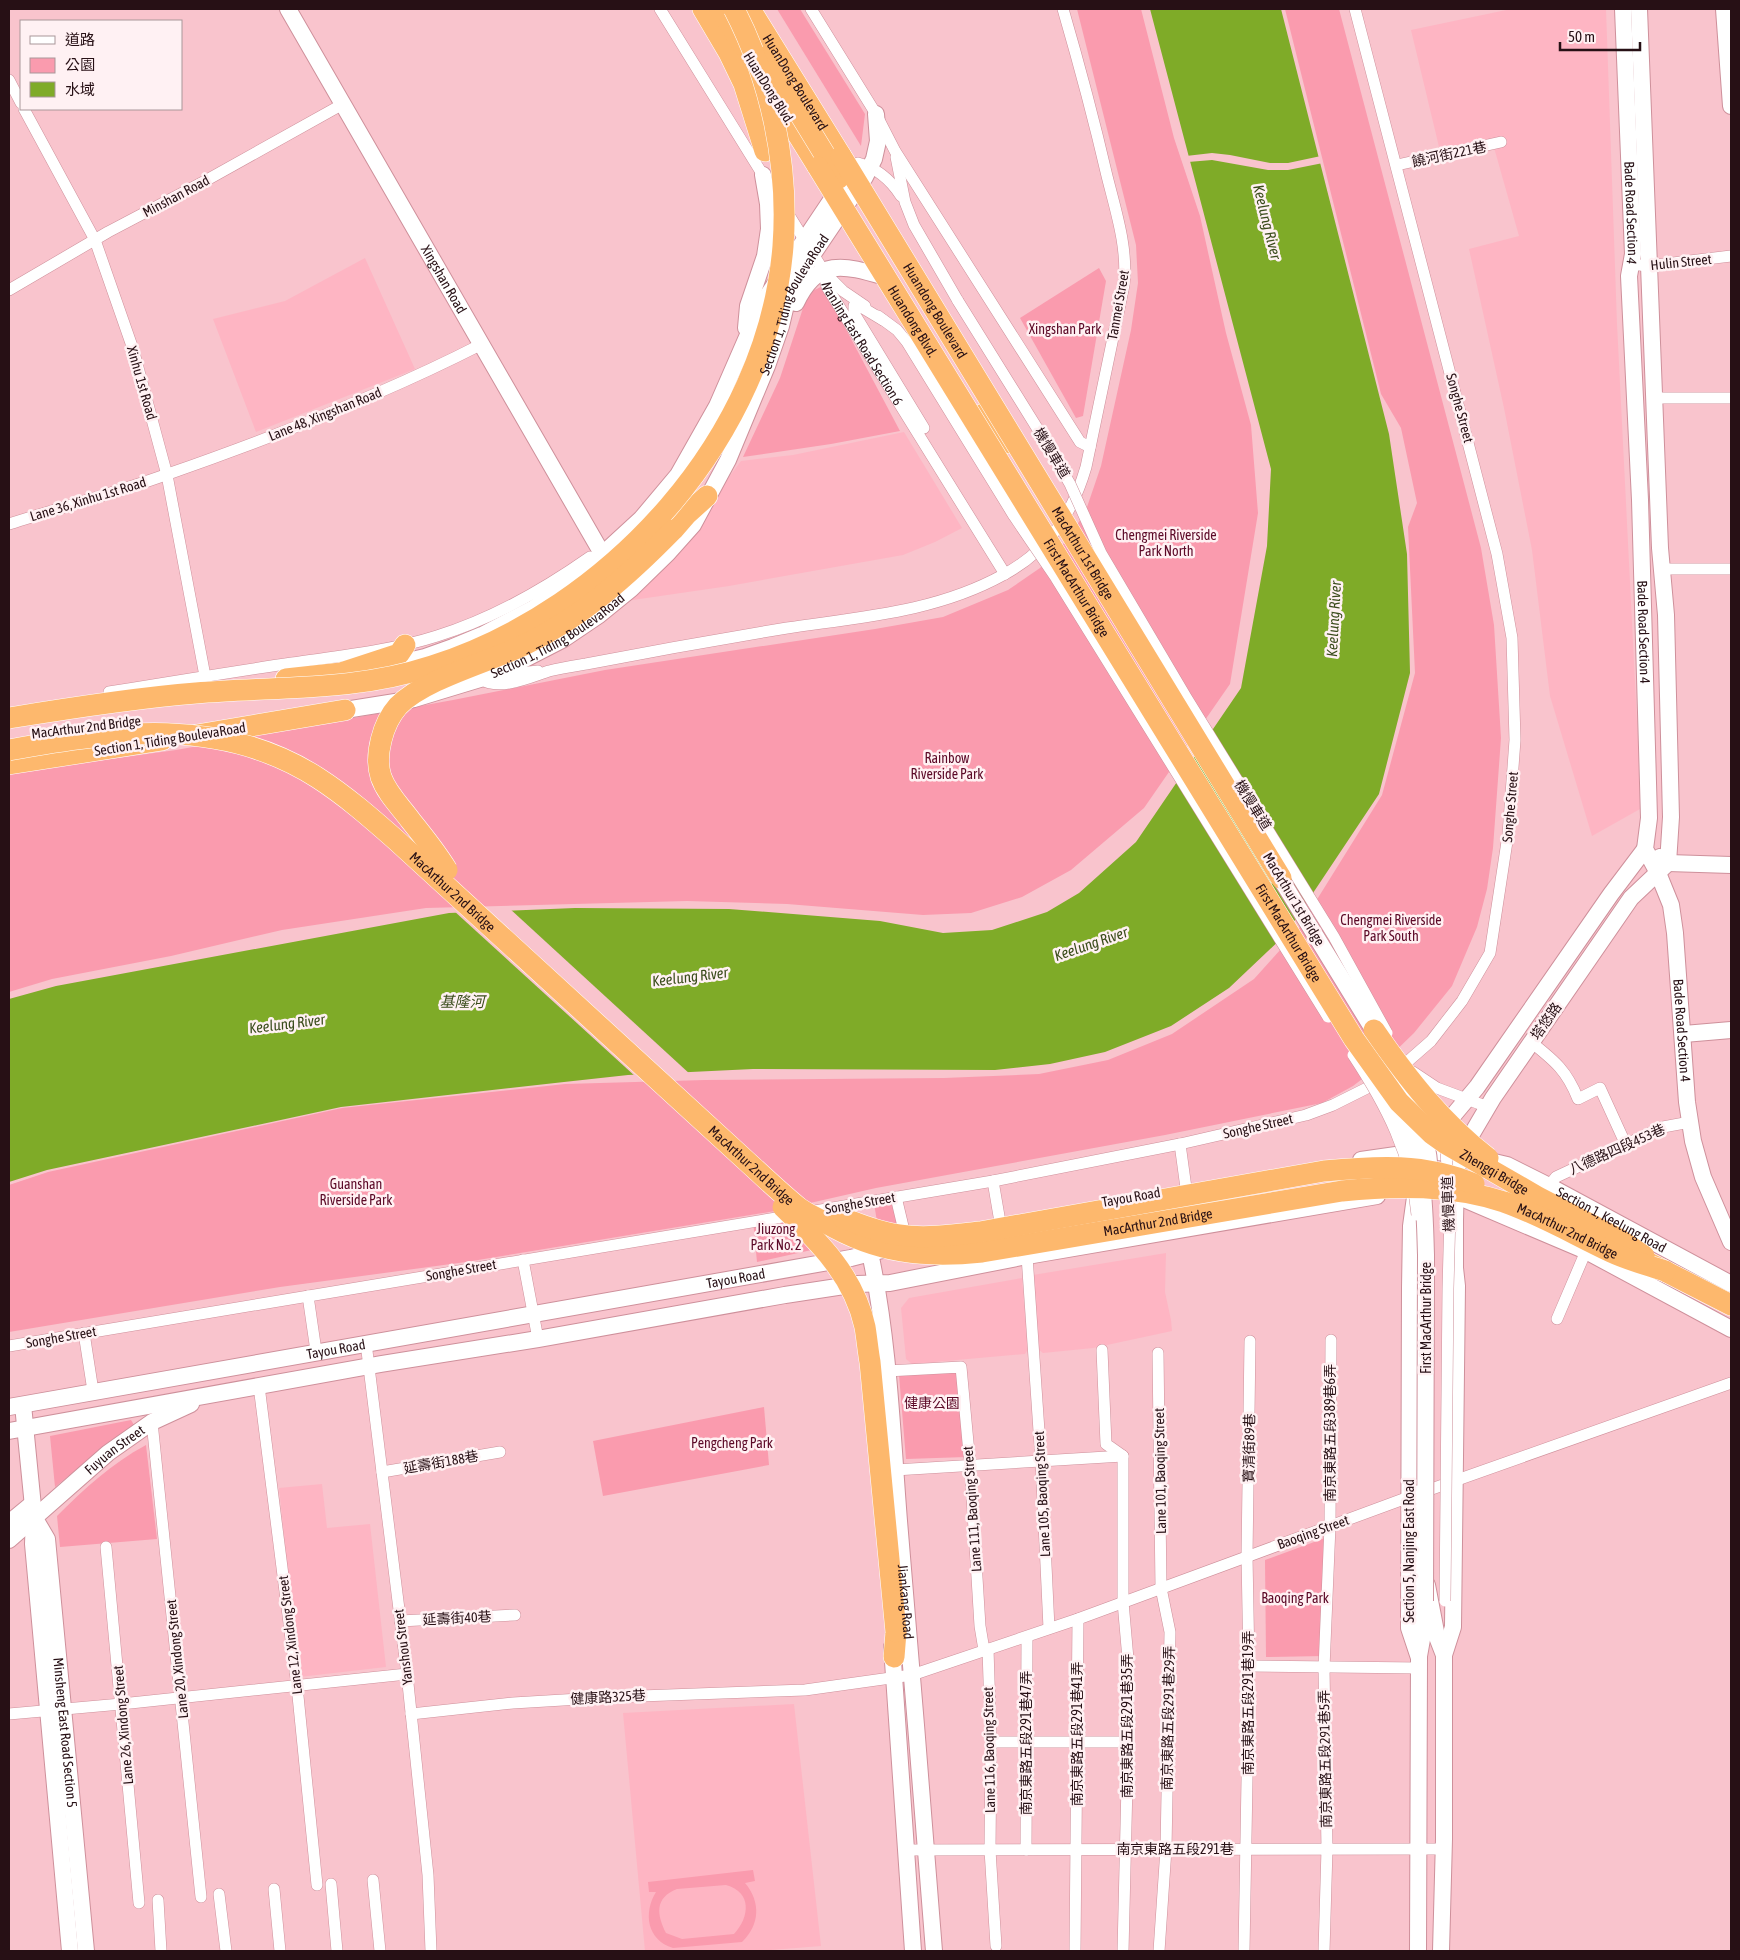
<svg xmlns="http://www.w3.org/2000/svg" width="1740" height="1960" font-family="'Asap Condensed','Noto Sans TC',sans-serif">
<style>
.built{fill:#feb5c3}
.green{fill:#fa9bae;fill-rule:evenodd}
.water{fill:#7fab28}
.pier{fill:#f9c4cd}
.lines{fill:none;stroke-linecap:round;stroke-linejoin:round}
.street-casing{stroke:#ce909b;stroke-width:12}
.secondary-casing{stroke:#ce909b;stroke-width:18}
.highway-casing{stroke:#fff;stroke-width:22}
.street{stroke:#fff;stroke-width:11}
.secondary{stroke:#fff;stroke-width:16}
.highway{stroke:#fdb86d;stroke-width:21}
.street-bridge-casing{stroke:#ce909b;stroke-width:12;stroke-linecap:butt}
.secondary-bridge-casing{stroke:#ce909b;stroke-width:18;stroke-linecap:butt}
.highway-bridge-casing{stroke:#fff;stroke-width:22;stroke-linecap:butt}
.street-bridge{stroke:#fff;stroke-width:11}
.secondary-bridge{stroke:#fff;stroke-width:16}
.highway-bridge{stroke:#fdb86d;stroke-width:21}
.labels{text-anchor:middle;stroke-width:5;stroke-linejoin:round;paint-order:stroke}
.street-label{font-size:14px;fill:#271015;stroke:#fff1f3}
.park-label{font-size:14px;fill:#5c0927;stroke:#fff1f3}
.water-label{font-size:15px;font-style:italic;fill:#3a4c1b;stroke:#fff1f3}
</style>
<rect width="100%" height="100%" fill="#f9c4cd"/>
<g class="built">
<path d="M1511 9H1606L1617 324 1638 742 1640 809 1592 836 1550 696 1532 550 1504 408 1469 249 1519 236 1493 144 1440 151 1411 30Z"/>
<path d="M365 258 415 369 256 432 213 319 285 301Z"/>
<path d="M904 432 962 528 935 542 903 555 729 586 626 601 677 547 741 461 793 455Z"/>
<path d="M1166 1253 1165 1292 1171 1320 1172 1331 1093 1348 1043 1353 1038 1349 1033 1275Z"/>
<path d="M1022 1278 1028 1349 1025 1354 912 1364 906 1359 901 1308 909 1298Z"/>
<path d="M322 1484 327 1528 370 1524 386 1667 299 1677 279 1488Z"/>
<path d="M794 1704 821 1946 758 1951H645L623 1713Z"/>
</g>
<g class="green">
<path d="M777 9H800L865 114 861 146Z"/>
<path d="M1077 9H1141L1174 138 1200 216 1226 333 1251 425 1258 513 1230 684 1144 808 1071 870 1022 897 971 913 923 915 787 904 687 901 426 908 282 930 171 956 52 979 9 992V773L176 750 453 700 605 670 875 629 943 617 1008 590 1040 568 1065 542 1085 513 1101 466 1131 330 1138 283 1136 245Z"/>
<path d="M1285 9H1339L1481 548 1494 625 1501 738 1493 848 1487 889 1477 927 1452 986 1414 1033 1383 1063 1353 1086 1322 1103 1165 1135 876 1188 775 1211 466 1262 280 1287 9 1332V1185L48 1172 342 1108 565 1084 705 1080 944 1078 1039 1074 1108 1060 1172 1034 1254 979 1298 930 1382 795 1415 673 1408 527 1417 503 1401 428 1381 394Z"/>
<path d="M1099 268 1106 281 1083 416 1076 418 1020 318Z"/>
<path d="M823 286 900 431 831 444 743 457 780 378 808 293Z"/>
<path d="M893 1199 898 1225 878 1228 874 1203Z"/>
<path d="M785 1214 816 1249 757 1262 753 1220Z"/>
<path d="M960 1369 966 1457 906 1459 899 1375Z"/>
<path d="M764 1407 769 1465 603 1496 593 1441Z"/>
<path d="M131 1420 134 1425 109 1443 55 1487 50 1436Z"/>
<path d="M146 1445 157 1539 60 1547 57 1516C85 1488 111 1464 146 1445Z"/>
<path d="M1325 1538 1324 1656 1266 1657 1265 1560Z"/>
<path d="M753 1870 755 1881 745 1883C761 1902 760 1925 742 1942L673 1948C647 1940 643 1913 656 1892H649L648 1882ZM726 1885C752 1892 750 1917 734 1934L682 1939 666 1933C657 1915 654 1898 677 1889Z"/>
</g>
<path class="water" d="M1150 9H1281L1389 434 1407 554 1410 673 1379 794 1285 935 1229 988 1171 1026 1105 1052 1050 1064 995 1070 753 1069 628 1075 564 1082 341 1107 47 1170 9 1182V999L56 986 449 913 575 908 729 909 880 921 943 933 992 930 1047 912 1079 893 1136 842 1241 688 1267 546 1271 469Z"/>
<g class="pier">
<path d="M1212 153 1230 155 1270 163H1288L1321 156 1323 163 1288 170H1268L1212 160 1188 162 1186 156Z"/>
<path d="M509 908 691 1075 636 1077 453 910Z"/>
</g>
<g class="lines">
<g class="street-casing">
<g id="street">
<path d="M660 9 766 180"/>
<path d="M811 9 876 114 895 151 1080 442 1090 447"/>
<path d="M1355 9 1497 554 1512 638 1515 740 1508 835 1490 953 1462 1001 1431 1041 1399 1069"/>
<path d="M9 80 21 103"/>
<path d="M24 109 95 240 133 349 167 475 205 676"/>
<path d="M896 157 905 202 914 225 958 301"/>
<path d="M858 163C877 168 890 179 901 196"/>
<path d="M1397 165 1501 142"/>
<path id="s1" d="M787 212 823 270 827 287 1005 574"/>
<path d="M1631 264 1648 266 1731 256"/>
<path d="M824 272 843 291 865 306"/>
<path d="M9 290 108 232 205 181 343 104"/>
<path d="M878 316 897 330 907 342"/>
<path d="M883 320 858 305 854 306V313L924 428"/>
<path d="M1654 398H1731"/>
<path d="M9 524C62 507 116 493 168 474 274 437 380 396 480 345"/>
<path d="M1662 569H1731"/>
<path d="M500 675 538 671"/>
<path d="M480 679C500 691 528 678 549 671 561 668 574 666 586 664 653 651 720 639 787 628 861 617 936 612 1003 575 1048 551 1072 515 1086 467L1124 285C1128 248 1116 212 1107 176 1094 120 1079 64 1063 9"/>
<path d="M109 692C170 682 231 672 292 663 340 656 390 651 437 636 492 619 543 590 590 557"/>
<path d="M1531 1042C1555 1061 1567 1071 1578 1099L1600 1088 1626 1145"/>
<path d="M1413 1072 1437 1088 1488 1107"/>
<path d="M1180 1144 1186 1188"/>
<path d="M993 1181 1000 1222"/>
<path d="M1549 1186 1556 1177 1663 1127 1690 1122"/>
<path d="M896 1197 906 1239"/>
<path d="M809 1212 993 1181 1180 1144 1306 1115 1333 1105 1379 1082"/>
<path d="M1027 1256 1041 1460 1049 1628"/>
<path d="M523 1260 538 1339"/>
<path d="M308 1296 316 1351"/>
<path d="M1557 1319 1586 1251"/>
<path d="M84 1333 93 1391"/>
<path d="M366 1343 407 1674 428 1875 431 1951"/>
<path d="M9 1346 794 1215"/>
<path d="M1102 1350 1106 1444 1123 1456V1602L1128 1659V1742L1123 1951"/>
<path d="M1158 1353 1161 1588 1170 1632 1166 1849 1159 1951"/>
<path d="M887 1371 961 1367 970 1464 980 1626 984 1650"/>
<path d="M259 1386 297 1686 317 1885"/>
<path d="M152 1422 201 1897"/>
<path d="M895 1470 1123 1456"/>
<path d="M382 1472 500 1452"/>
<path d="M106 1547 139 1903"/>
<path d="M400 1621 515 1615"/>
<path d="M988 1649 991 1742 990 1850 996 1946"/>
<path d="M1249 1666 1418 1668"/>
<path d="M9 1714 121 1704 407 1674"/>
<path d="M411 1714 513 1703 613 1697 805 1690 912 1675 1078 1619 1409 1497 1731 1383"/>
<path d="M991 1742H1128"/>
<path d="M906 1850 1444 1849"/>
<path d="M1026 1850 1027 1637"/>
<path d="M373 1880 380 1951"/>
<path d="M331 1884 337 1951"/>
<path d="M274 1889 280 1951"/>
<path d="M219 1894 226 1951"/>
<path d="M158 1900 161 1951"/>
<path d="M1075 1951 1078 1619"/>
<path d="M1244 1951 1249 1666 1247 1556 1250 1341"/>
<path d="M1324 1951 1327 1849 1324 1668 1330 1526 1331 1340"/>
</g>
</g>
<g class="secondary-casing">
<g id="secondary">
<path id="s2" d="M288 9 600 550"/>
<path id="s3" d="M1623 9 1633 254 1629 276 1640 500 1649 818 1645 849 1658 873 1671 905 1675 933 1687 1102 1693 1141 1703 1177 1731 1242"/>
<path d="M1724 9 1731 106"/>
<path d="M796 303C817 257 844 265 885 277"/>
<path d="M746 328 748 306 765 256 769 229 768 204 763 175"/>
<path d="M386 666 425 657 453 647 482 635 534 608 580 575 641 519 678 475 717 406 761 305 840 187"/>
<path id="s4" d="M345 710 414 699 480 679 525 659 562 640 599 615 631 589 668 553 693 525 728 460 767 366 781 326 789 292 813 254 865 177 874 159 878 141 876 114"/>
<path d="M1660 857 1668 863 1731 865"/>
<path d="M1684 1034 1731 1030"/>
<path d="M1441 1130 1477 1087 1611 894 1645 849"/>
<path id="s5" d="M1361 1160 1424 1151 1460 1154 1507 1165 1549 1186 1731 1284"/>
<path d="M1415 1197 1411 1226 1410 1288 1409 1628 1419 1658 1418 1951"/>
<path d="M1466 1200 1586 1251 1731 1329"/>
<path id="s6" d="M870 1253C889 1341 892 1432 899 1521 911 1664 923 1808 934 1951"/>
<path d="M23 1405 34 1517 33 1544 70 1951"/>
<path id="s7" d="M9 1407 851 1258 890 1248"/>
<path d="M9 1431 381 1364 538 1339 785 1295 857 1284 890 1283 1027 1256 1377 1196"/>
<path id="s8" d="M34 1517 47 1539 86 1951"/>
<path d="M9 1523 32 1504"/>
<path id="s9" d="M9 1540 108 1453 152 1422 191 1404"/>
<path d="M1427 1585 1437 1637 1444 1655"/>
<path d="M892 1647 913 1951"/>
<path d="M1419 1656 1424 1628V1606"/>
<path d="M1441 1951 1444 1839V1655L1453 1627 1457 1286 1455 1268V1220L1456 1176 1460 1154 1493 1098 1631 898 1668 863 1671 817 1666 615 1660 548 1639 9"/>
</g>
</g>
<g class="highway-casing">
<g id="highway">
<path d="M703 9 729 53 744 84 765 151"/>
<path d="M720 9 743 45"/>
<path id="s10" d="M750 9 841 156"/>
<path d="M766 83 818 167"/>
<path d="M983 414 1009 443"/>
<path d="M673 530 686 515 707 496"/>
<path d="M286 679 341 673 399 654 405 645"/>
<path d="M197 735 345 710"/>
<path d="M9 764 162 740"/>
<path d="M1649 1263 1731 1305"/>
<path d="M894 1657 896 1632"/>
</g>
</g>
<use href="#street" class="street"/>
<use href="#secondary" class="secondary"/>
<use href="#highway" class="highway"/>
<g class="street-bridge-casing">
<g id="street-bridge">
<path d="M958 301 1042 436 1070 484 1101 553 1186 697 1334 937 1387 1033"/>
<path d="M907 342 1014 516 1056 578 1328 1017"/>
<path d="M1353 1055C1386 1105 1412 1155 1417 1215"/>
<path d="M1443 1143 1446 1152 1450 1213 1448 1289 1445 1601"/>
<path d="M1416 1601 1417 1491"/>
</g>
</g>
<g class="secondary-bridge-casing">
<g id="secondary-bridge">
<path d="M1274 868 1379 1039"/>
<path d="M1404 1082C1420 1113 1430 1146 1430 1180"/>
<path d="M1390 1098C1402 1119 1415 1146 1420 1170 1425 1198 1425 1226 1426 1255L1425 1601"/>
</g>
</g>
<g class="highway-bridge-casing">
<g id="highway-bridge">
<path d="M765 57 839 178"/>
<path id="s11" d="M841 156 1281 878"/>
<path id="s12" d="M818 167 1354 1039 1399 1102 1432 1134 1446 1144 1538 1197 1619 1239 1644 1256"/>
<path d="M9 718C70 708 133 698 196 693 277 686 352 692 432 666 611 609 768 437 783 246 789 164 771 81 734 9"/>
<path id="s13" d="M9 750C115 731 222 716 318 778 346 796 371 818 396 840L753 1167C768 1181 783 1195 799 1208 807 1214 817 1218 826 1223 877 1253 924 1258 982 1252L1342 1191C1397 1185 1451 1185 1504 1202 1541 1215 1575 1235 1611 1252 1628 1260 1647 1265 1665 1271"/>
<path d="M447 870C436 852 424 837 411 821 401 807 387 794 381 777 374 755 383 723 398 706 424 679 489 662 524 645 581 618 629 575 673 530"/>
<path d="M1374 1030C1407 1078 1442 1123 1488 1158"/>
<path d="M783 1207C819 1242 854 1276 865 1327 867 1339 868 1351 870 1362L896 1632"/>
<path d="M843 1218C861 1225 879 1232 899 1235 925 1239 954 1235 980 1232L1324 1171C1377 1166 1424 1163 1474 1184"/>
</g>
</g>
<use href="#street-bridge" class="street-bridge"/>
<use href="#secondary-bridge" class="secondary-bridge"/>
<use href="#highway-bridge" class="highway-bridge"/>
</g>
<g class="labels">
<g class="street-label">
<text dy="5" stroke="none"><textPath href="#s10" startOffset="86">HuanDong Boulevard</textPath></text>
<text transform="translate(769 88) rotate(58)" y="5">HuanDong Blvd.</text>
<text transform="translate(1449 154) rotate(-12)" y="5">饒河街221巷</text>
<text transform="translate(176 196) rotate(-28)" y="5">Minshan Road</text>
<text dy="5" stroke="none"><textPath href="#s3" startOffset="204">Bade Road Section 4</textPath></text>
<text transform="translate(1681 262) rotate(-6)" y="5">Hulin Street</text>
<text dy="5" stroke="none"><textPath href="#s2" startOffset="312">Xingshan Road</textPath></text>
<text dy="5" stroke="none"><textPath href="#s4" startOffset="648">Section 1, Tiding BoulevaRoad</textPath></text>
<text transform="translate(1118 305) rotate(-80)" y="5">Tanmei Street</text>
<text dy="5" stroke="none"><textPath href="#s11" startOffset="181">Huandong Boulevard</textPath></text>
<text dy="5" stroke="none"><textPath href="#s12" startOffset="181">Huandong Blvd.</textPath></text>
<text dy="5" stroke="none"><textPath href="#s1" startOffset="152">NanJing East Road Section 6</textPath></text>
<text transform="translate(142 383) rotate(74)" y="5">Xinhu 1st Road</text>
<text transform="translate(1460 408) rotate(75)" y="5">Songhe Street</text>
<text transform="translate(325 414) rotate(-22)" y="5">Lane 48, Xingshan Road</text>
<text transform="translate(1052 453) rotate(59)" y="5">機慢車道</text>
<text transform="translate(88 499) rotate(-17)" y="5">Lane 36, Xinhu 1st Road</text>
<text dy="5" stroke="none"><textPath href="#s11" startOffset="465">MacArthur 1st Bridge</textPath></text>
<text dy="5" stroke="none"><textPath href="#s12" startOffset="494">First MacArthur Bridge</textPath></text>
<text dy="5" stroke="none"><textPath href="#s3" startOffset="624">Bade Road Section 4</textPath></text>
<text dy="5" stroke="none"><textPath href="#s4" startOffset="228">Section 1, Tiding BoulevaRoad</textPath></text>
<text transform="translate(86 727) rotate(-7)" y="5">MacArthur 2nd Bridge</text>
<text transform="translate(170 739) rotate(-9)" y="5">Section 1, Tiding BoulevaRoad</text>
<text transform="translate(1253 805) rotate(58)" y="5">機慢車道</text>
<text transform="translate(1510 807) rotate(-85)" y="5">Songhe Street</text>
<text dy="5" stroke="none"><textPath href="#s13" startOffset="495">MacArthur 2nd Bridge</textPath></text>
<text transform="translate(1294 899) rotate(59)" y="5">MacArthur 1st Bridge</text>
<text dy="5" stroke="none"><textPath href="#s12" startOffset="899">First MacArthur Bridge</textPath></text>
<text transform="translate(1546 1021) rotate(-55)" y="5">塔悠路</text>
<text dy="5" stroke="none"><textPath href="#s3" startOffset="1029">Bade Road Section 4</textPath></text>
<text transform="translate(1258 1126) rotate(-13)" y="5">Songhe Street</text>
<text transform="translate(1617 1149) rotate(-24)" y="5">八德路四段453巷</text>
<text dy="5" stroke="none"><textPath href="#s13" startOffset="900">MacArthur 2nd Bridge</textPath></text>
<text dy="5" stroke="none"><textPath href="#s12" startOffset="1220">Zhengqi Bridge</textPath></text>
<text transform="translate(1131 1197) rotate(-10)" y="5">Tayou Road</text>
<text transform="translate(860 1203) rotate(-10)" y="5">Songhe Street</text>
<text transform="translate(1448 1204) rotate(-92)" y="5">機慢車道</text>
<text dy="5" stroke="none"><textPath href="#s5" startOffset="266">Section 1, Keelung Road</textPath></text>
<text dy="5" stroke="none"><textPath href="#s13" startOffset="1335">MacArthur 2nd Bridge</textPath></text>
<text dy="5" stroke="none"><textPath href="#s13" startOffset="1755">MacArthur 2nd Bridge</textPath></text>
<text transform="translate(461 1270) rotate(-10)" y="5">Songhe Street</text>
<text dy="5" stroke="none"><textPath href="#s7" startOffset="738">Tayou Road</textPath></text>
<text transform="translate(1426 1318) rotate(-90)" y="5">First MacArthur Bridge</text>
<text transform="translate(61 1337) rotate(-10)" y="5">Songhe Street</text>
<text dy="5" stroke="none"><textPath href="#s7" startOffset="332">Tayou Road</textPath></text>
<text transform="translate(1330 1433) rotate(-90)" y="5">南京東路五段389巷6弄</text>
<text transform="translate(1249 1448) rotate(-89)" y="5">寶清街89巷</text>
<text dy="5" stroke="none"><textPath href="#s9" startOffset="139">Fuyuan Street</textPath></text>
<text transform="translate(441 1462) rotate(-10)" y="5">延壽街188巷</text>
<text transform="translate(1160 1471) rotate(-91)" y="5">Lane 101, Baoqing Street</text>
<text transform="translate(1042 1494) rotate(-93)" y="5">Lane 105, Baoqing Street</text>
<text transform="translate(972 1509) rotate(-94)" y="5">Lane 111, Baoqing Street</text>
<text transform="translate(1313 1532) rotate(-20)" y="5">Baoqing Street</text>
<text transform="translate(1409 1551) rotate(-90)" y="5">Section 5, Nanjing East Road</text>
<text dy="5" stroke="none"><textPath href="#s6" startOffset="351">Jiankang Road</textPath></text>
<text transform="translate(457 1618) rotate(-3)" y="5">延壽街40巷</text>
<text transform="translate(290 1635) rotate(-97)" y="5">Lane 12, Xindong Street</text>
<text transform="translate(403 1647) rotate(-97)" y="5">Yanshou Street</text>
<text transform="translate(177 1659) rotate(-96)" y="5">Lane 20, Xindong Street</text>
<text transform="translate(608 1697) rotate(-3)" y="5">健康路325巷</text>
<text transform="translate(1248 1703) rotate(-90)" y="5">南京東路五段291巷19弄</text>
<text transform="translate(1168 1718) rotate(-89)" y="5">南京東路五段291巷29弄</text>
<text transform="translate(123 1725) rotate(-95)" y="5">Lane 26, Xindong Street</text>
<text transform="translate(1127 1726) rotate(-90)" y="5">南京東路五段291巷35弄</text>
<text dy="5" stroke="none"><textPath href="#s8" startOffset="220">Minsheng East Road Section 5</textPath></text>
<text transform="translate(1077 1734) rotate(-90)" y="5">南京東路五段291巷41弄</text>
<text transform="translate(1026 1743) rotate(-90)" y="5">南京東路五段291巷47弄</text>
<text transform="translate(989 1750) rotate(-91)" y="5">Lane 116, Baoqing Street</text>
<text transform="translate(1325 1759) rotate(-91)" y="5">南京東路五段291巷5弄</text>
<text x="1175" y="1854">南京東路五段291巷</text>
</g>
<g class="park-label">
<text x="1065" y="334">Xingshan Park</text>
<text x="1166" y="540">Chengmei Riverside<tspan x="1166" dy="16">Park North</tspan></text>
<text x="947" y="763">Rainbow<tspan x="947" dy="16">Riverside Park</tspan></text>
<text x="1391" y="925">Chengmei Riverside<tspan x="1391" dy="16">Park South</tspan></text>
<text x="356" y="1189">Guanshan<tspan x="356" dy="16">Riverside Park</tspan></text>
<text x="776" y="1234">Jiuzong<tspan x="776" dy="16">Park No. 2</tspan></text>
<text x="932" y="1408">健康公園</text>
<text x="732" y="1448">Pengcheng Park</text>
<text x="1295" y="1603">Baoqing Park</text>
</g>
<g class="water-label">
<text transform="translate(1267 222) rotate(76)" y="5">Keelung River</text>
<text transform="translate(1334 619) rotate(-87)" y="5">Keelung River</text>
<text transform="translate(1091 944) rotate(-19)" y="5">Keelung River</text>
<text transform="translate(690 977) rotate(-7)" y="5">Keelung River</text>
<text x="462" y="1007">基隆河</text>
<text transform="translate(287 1024) rotate(-7)" y="5">Keelung River</text>
</g>
</g>
<rect width="1740" height="1960" fill="none" stroke="#271015" stroke-width="20"/>
<rect x="20" y="20" width="162" height="90" fill="#fff1f3" stroke="#a9979a"/>
<rect x="30" y="36" width="25" height="8" fill="#ffffff" stroke="#a9979a"/>
<text x="65" y="45" font-size="15" fill="#271015">道路</text>
<rect x="30" y="58" width="25" height="15" fill="#fa9bae" stroke="#a9979a"/>
<text x="65" y="70" font-size="15" fill="#271015">公園</text>
<rect x="30" y="82" width="25" height="15" fill="#7fab28" stroke="#a9979a"/>
<text x="65" y="95" font-size="15" fill="#271015">水域</text>
<path d="M1560 42v8h80v-8" fill="none" stroke="#271015" stroke-width="2.5"/>
<text x="1568" y="42" font-size="15" fill="#271015" stroke="#fff1f3" stroke-width="4" paint-order="stroke">50 m</text>
</svg>
